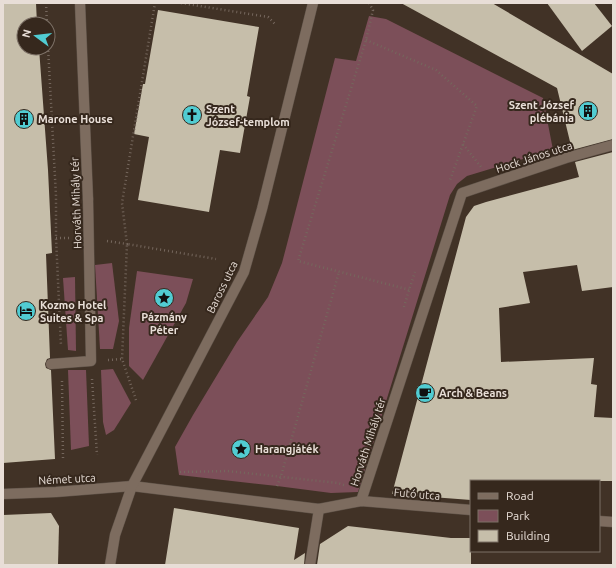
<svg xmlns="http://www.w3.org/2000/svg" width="616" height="568" font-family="Ubuntu,sans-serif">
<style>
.green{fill:#7c4f59}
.building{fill:#c6beaa}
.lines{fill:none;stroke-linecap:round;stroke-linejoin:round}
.lane-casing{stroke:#5d5147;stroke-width:11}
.street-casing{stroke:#5d5147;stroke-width:11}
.secondary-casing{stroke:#5d5147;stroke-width:11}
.path{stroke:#75675d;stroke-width:2.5;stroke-dasharray:1 3;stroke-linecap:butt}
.lane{stroke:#7d6c5f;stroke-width:10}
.street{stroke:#7d6c5f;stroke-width:10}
.secondary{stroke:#7d6c5f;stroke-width:10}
.labels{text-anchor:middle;stroke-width:4;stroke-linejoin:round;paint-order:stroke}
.poi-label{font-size:11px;font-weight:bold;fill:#e8ded7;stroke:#36281d;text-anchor:start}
.street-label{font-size:11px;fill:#e8ded7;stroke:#36281d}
</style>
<rect width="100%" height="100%" fill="#413226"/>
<g class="green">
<path d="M369 16 386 19 543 98 553 150 467 176 457 184 450 195 358 492 331 493 277 486 179 475 175 447 193 415 237 342 268 297 282 263 287 244 335 58 356 61Z"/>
<path d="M112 263 119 321 113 349H100L95 265Z"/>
<path d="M137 271 193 279 186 303 143 380 129 366V328Z"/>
<path d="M75 277 76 351 68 350 63 278Z"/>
<path d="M113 369 131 403 114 430 106 435 103 422 101 370Z"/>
<path d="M68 370H86L89 446 71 450Z"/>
</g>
<g class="building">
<path d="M3 3H36L37 24H24V48H39L48 170 52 253 46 254 50 358 47 359 45 364 46 368 51 370 55 459 3 463Z"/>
<path d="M401 3H492L613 74V139L572 150 557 88Z"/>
<path d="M547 3H594L612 26 582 51Z"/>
<path d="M158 10 259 27 247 96 250 97 240 153 220 150 209 212 138 200 149 137 134 134 143 84H145Z"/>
<path d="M613 152V287L582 291 577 265 523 272 530 303 499 308 501 362 594 358 591 384 597 385 594 417 613 418V481H471V500L392 494 466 217 474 206 486 202 579 177 575 162Z"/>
<path d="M174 508 299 528 294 560 305 553 304 565H165Z"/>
<path d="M51 513 59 526 58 565H3V515Z"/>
<path d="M348 526 451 538H471V565H317L320 544Z"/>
</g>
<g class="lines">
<g class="lane-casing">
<path id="lane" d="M51 364 91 361 88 199"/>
</g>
<g class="street-casing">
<g id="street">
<path d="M80 3 88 199"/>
<path d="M3 494 56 492 132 486 319 509 361 501 471 510"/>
<path d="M361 501 462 193 566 158 613 145"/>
<path d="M599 521 613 522"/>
<path d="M310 565 319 509"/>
</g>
</g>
<g class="secondary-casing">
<path id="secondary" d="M110 565 115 535 132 486 244 272 262 209 313 3"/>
</g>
<g class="path">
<path d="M46 3 47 24"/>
<path d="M181 3 268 17 276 25"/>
<path d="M369 3 373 10 366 40 298 261 410 290"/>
<path d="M366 40 436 70 477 106 450 180"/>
<path d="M48 47 56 196V238L61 346"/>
<path d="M463 144 481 167"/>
<path d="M56 238H72"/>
<path d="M107 241 127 244 122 203 155 3"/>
<path d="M404 307 409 290 415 272"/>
<path d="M108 360 122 359"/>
<path d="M92 379 97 455"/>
<path d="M62 381 63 458"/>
<path d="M136 400 122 359 127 244 216 259"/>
<path d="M180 472 227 471 338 483 344 485"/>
<path d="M277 486 281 476 339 272"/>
</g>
<use href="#lane" class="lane"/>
<use href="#street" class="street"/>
<use href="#secondary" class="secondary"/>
</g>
<defs>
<g id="building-disc" transform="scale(1)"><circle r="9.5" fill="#51ccd2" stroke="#36281d"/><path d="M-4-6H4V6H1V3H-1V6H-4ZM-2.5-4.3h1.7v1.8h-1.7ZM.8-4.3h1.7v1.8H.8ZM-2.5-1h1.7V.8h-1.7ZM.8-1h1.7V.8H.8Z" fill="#111"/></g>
<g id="church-disc" transform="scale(1)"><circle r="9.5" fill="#51ccd2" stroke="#36281d"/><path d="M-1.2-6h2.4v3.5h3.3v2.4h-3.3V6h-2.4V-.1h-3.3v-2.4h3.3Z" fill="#111"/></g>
<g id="sight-disc" transform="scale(1)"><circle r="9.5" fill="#51ccd2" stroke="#36281d"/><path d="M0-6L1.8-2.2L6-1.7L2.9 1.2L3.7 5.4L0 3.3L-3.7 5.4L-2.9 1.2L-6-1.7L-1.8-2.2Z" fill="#111"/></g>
<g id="hotel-disc" transform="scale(1)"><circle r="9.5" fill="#51ccd2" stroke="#36281d"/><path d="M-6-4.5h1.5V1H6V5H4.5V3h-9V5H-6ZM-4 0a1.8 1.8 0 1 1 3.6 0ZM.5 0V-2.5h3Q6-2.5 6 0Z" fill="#111"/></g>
<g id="cafe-disc" transform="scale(1)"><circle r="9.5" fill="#51ccd2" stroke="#36281d"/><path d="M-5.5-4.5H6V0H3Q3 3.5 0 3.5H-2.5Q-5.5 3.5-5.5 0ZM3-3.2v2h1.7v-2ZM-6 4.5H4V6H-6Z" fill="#111"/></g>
</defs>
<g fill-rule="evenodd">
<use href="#building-disc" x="588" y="111"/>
<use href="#church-disc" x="192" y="115"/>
<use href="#building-disc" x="24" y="119"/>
<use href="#sight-disc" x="164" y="298"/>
<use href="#hotel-disc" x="26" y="311"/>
<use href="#cafe-disc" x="425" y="393"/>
<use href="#sight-disc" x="241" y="449"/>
</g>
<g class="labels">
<g class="poi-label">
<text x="574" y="109" text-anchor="end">Szent József<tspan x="574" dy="13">plébánia</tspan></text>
<text x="206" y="113">Szent<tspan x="206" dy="13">József-templom</tspan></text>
<text x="38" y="123">Marone House</text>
<text x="40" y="309">Kozmo Hotel<tspan x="40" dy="13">Suites &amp; Spa</tspan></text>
<text x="164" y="321" text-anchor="middle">Pázmány<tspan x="164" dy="13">Péter</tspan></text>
<text x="439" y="397">Arch &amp; Beans</text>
<text x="255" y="453">Harangjáték</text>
</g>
<g class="street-label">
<text transform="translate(534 157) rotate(-18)" y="4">Hock János utca</text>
<text transform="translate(76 203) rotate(-92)" y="4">Horváth Mihály tér</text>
<text transform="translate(222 287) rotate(-64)" y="4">Baross utca</text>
<text transform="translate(368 442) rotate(-72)" y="4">Horváth Mihály tér</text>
<text transform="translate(67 479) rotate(-3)" y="4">Német utca</text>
<text transform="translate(417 494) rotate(5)" y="4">Futó utca</text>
</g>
</g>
<rect width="616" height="568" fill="none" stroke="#e8ded7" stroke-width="8"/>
<rect x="470" y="480" width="130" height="72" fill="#36281d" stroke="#7d7167"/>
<rect x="478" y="493" width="20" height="6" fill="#7d6c5f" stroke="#7d7167"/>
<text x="506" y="500" font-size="12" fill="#e8ded7">Road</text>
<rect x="478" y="510" width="20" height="12" fill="#7c4f59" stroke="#7d7167"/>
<text x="506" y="520" font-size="12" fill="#e8ded7">Park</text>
<rect x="478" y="530" width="20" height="12" fill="#c6beaa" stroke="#7d7167"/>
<text x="506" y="540" font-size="12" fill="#e8ded7">Building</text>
<g transform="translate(36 36) rotate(285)"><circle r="19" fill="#36281d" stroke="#7d7167"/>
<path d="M0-3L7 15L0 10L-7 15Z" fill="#51ccd2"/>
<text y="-6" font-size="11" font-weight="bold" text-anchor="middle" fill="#e8ded7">N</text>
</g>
</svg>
